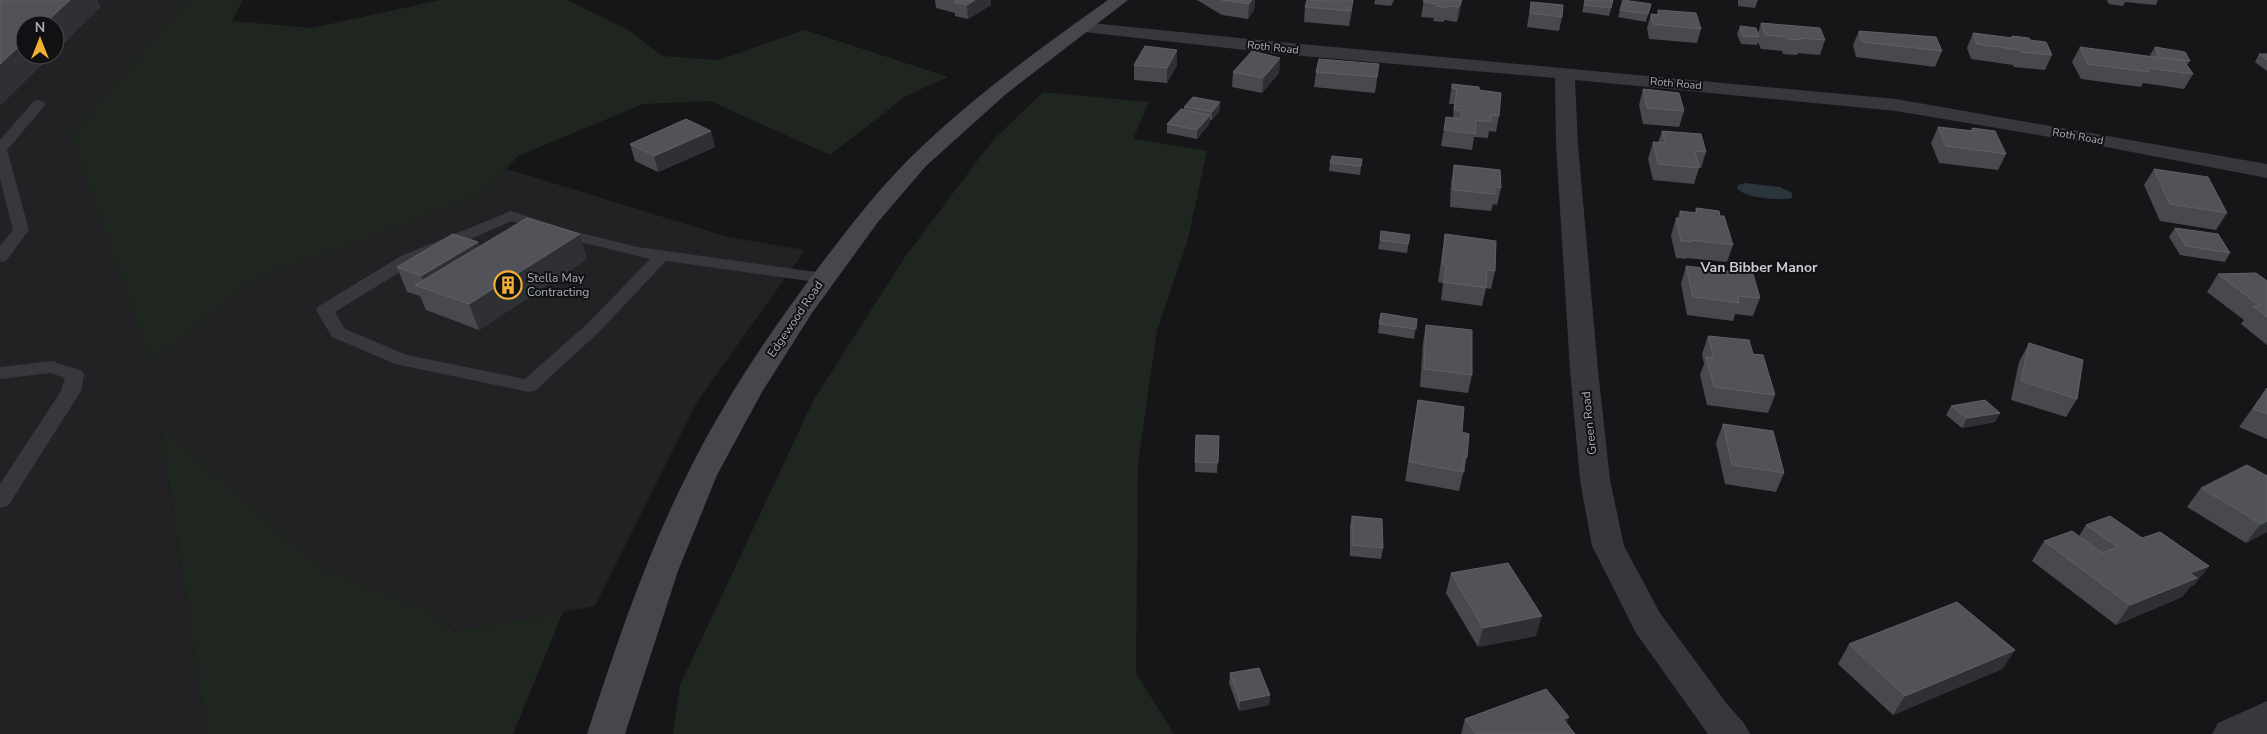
<svg xmlns="http://www.w3.org/2000/svg" width="2267" height="734" font-family="'Nunito Sans',sans-serif">
<style>
.built{fill:#222225;fill-rule:evenodd}
.green{fill:#1e261f}
.water{fill:#2c353c}
.lines{fill:none;stroke-linecap:round;stroke-linejoin:round}
.lane{fill:#37383d;fill-rule:evenodd}
.street{fill:#37383d;fill-rule:evenodd}
.secondary{fill:#45474d;fill-rule:evenodd}
.wall{fill:#47494d}
.shaded-wall{fill:#2f3033}
.building{fill:#525359;stroke:#5f6168}
.labels{text-anchor:middle;stroke-width:4;stroke-linejoin:round;paint-order:stroke}
.far-street-label{font-size:11px;fill:#a8adb8;stroke:#111113}
.poi-label{font-size:12px;fill:#a8adb8;stroke:#111113;text-anchor:start}
.street-label{font-size:12px;fill:#a8adb8;stroke:#111113}
.neighbourhood-label{font-size:14px;font-weight:bold;fill:#c9ccd4;stroke:#111113}
</style>
<rect width="100%" height="100%" fill="#161618"/>
<path class="built" d="M0 0H188L70 135 150 360 262 275 485 193 507 169 728 237 805 250 697 402 595 606 456 631 425 609 321 568 160 427 206 734H0ZM25 25H55V55H25Z"/>
<g class="green">
<path d="M188 0H243L232 21 312 28 440 0H567L627 29 662 56 718 60 805 30 948 77 906 96 830 155 710 101 643 104 518 156 485 193 352 244 262 275 150 361 70 135Z"/>
<path d="M1043 92 1149 102 1133 139 1207 151 1187 243 1157 330 1138 464 1136 673 1174 734H673L680 685 813 401 905 257 993 140Z"/>
<path d="M160 426 321 568 425 609 455 631 563 612 513 734H206Z"/>
</g>
<path class="water" d="M1745 183 1780 187 1792 193V198C1780 201 1744 198 1737 188L1738 185Z"/>
<g class="lines">
<g class="lane">
<path d="M39 100 46 104 7 150 29 230 6 261 0 262V246L13 230 0 179V140L34 101Z"/>
<path d="M511 211 576 232 638 247 823 273 829 274 832 278 829 282 823 283 666 261 600 331 536 390 529 392 395 364 332 337 316 310 319 306 401 256ZM512 221 564 238 650 259 588 323 525 379 407 355 345 329 335 312 413 264Z"/>
<path d="M52 361 82 371 84 375 81 391 8 506 0 508V484L61 391 65 378 51 373 0 379V367Z"/>
</g>
<g class="street">
<path d="M1081 22 1280 42 1896 99 2267 164V178L2085 143 1896 111 1575 80 1578 145 1598 370 1610 480 1624 546 1660 613 1727 704 1744 723 1750 734H1708L1636 633 1592 546 1580 480 1570 370 1556 145 1555 78 1280 54 1075 31 1072 27 1075 23Z"/>
<path d="M2267 701V734H2212L2218 723Z"/>
</g>
<path class="secondary" d="M1108 0H1128L1006 94 926 166 878 222 812 313 762 392 717 475 678 571 625 734H587C616 646 645 558 687 475 722 404 767 336 815 272 845 233 874 194 909 159 970 99 1039 49 1108 0Z"/>
</g>
<g class="wall">
<path d="M935 0H991V5L968 19 955 16V13L936 8Z"/>
<path d="M1197 0H1255L1254 10 1248 19 1222 15Z"/>
<path d="M1353 0 1349 26 1304 22 1305 7Z"/>
<path d="M1375 0H1394L1391 6 1374 4Z"/>
<path d="M1424 0H1462L1460 11 1457 22 1444 20V22L1433 21 1434 18 1421 17Z"/>
<path d="M1585 0H1613L1609 16 1582 12Z"/>
<path d="M1738 0H1758L1755 8 1738 6Z"/>
<path d="M2107 0H2158L2156 5 2125 2 2123 6 2109 4 2107 1Z"/>
<path d="M1531 2 1562 17 1559 31 1527 27Z"/>
<path d="M1651 4 1646 22 1618 17 1620 10Z"/>
<path d="M1658 10 1701 29 1697 43 1649 39 1647 28 1651 14H1657Z"/>
<path d="M1761 23 1825 40 1820 55 1798 53 1797 55 1783 54 1782 51 1761 49 1758 42 1757 45 1741 44 1737 34 1740 26 1758 33Z"/>
<path d="M1859 31 1942 51 1935 67 1856 57 1853 45Z"/>
<path d="M1973 33 2011 38 2012 36 2052 55 2045 70 2014 67 2013 65 1971 59 1967 48Z"/>
<path d="M2080 47 2151 57 2150 55 2155 47 2190 61 2187 65 2193 74 2184 89 2143 83 2141 87 2081 79 2072 62Z"/>
<path d="M2259 54H2267V71L2255 62Z"/>
<path d="M1280 58 1279 73 1262 93 1232 87 1233 72Z"/>
<path d="M1379 64 1375 93 1314 87 1316 72Z"/>
<path d="M1134 65H1177L1167 83 1134 80Z"/>
<path d="M1452 84 1479 90 1499 116 1496 132 1489 131 1488 138 1474 137 1472 150 1441 146 1446 117 1453 118 1454 104H1449Z"/>
<path d="M1643 89 1684 111 1679 127 1643 124 1639 105Z"/>
<path d="M1220 102V110L1212 120H1210V123L1197 139 1167 133V124L1184 110V107Z"/>
<path d="M1938 127 1971 131 1972 128 2006 154 1998 170 1939 163 1931 143Z"/>
<path d="M1662 131 1706 152 1701 168H1699L1694 184 1653 180 1648 159 1653 142 1658 143Z"/>
<path d="M630 144 715 147 658 172 635 161Z"/>
<path d="M1362 159 1360 175 1329 171 1330 163Z"/>
<path d="M1454 165 1501 188 1497 205 1493 204 1491 211 1450 207 1451 182Z"/>
<path d="M2154 169 2227 213 2216 230 2160 221 2144 185Z"/>
<path d="M1696 208 1720 216 1733 245 1727 262 1686 258V259L1676 258 1671 236 1676 218 1677 219 1680 211 1695 213Z"/>
<path d="M2175 228 2230 253 2225 262 2180 255 2169 237Z"/>
<path d="M1445 234 1495 271 1491 289 1486 288 1482 306 1441 300 1443 283 1438 282Z"/>
<path d="M1410 235 1407 253 1378 249 1380 240Z"/>
<path d="M478 242 480 247 587 259 479 330 426 310 420 296 407 292 397 267Z"/>
<path d="M1686 266 1760 298 1753 316 1735 314 1733 321 1687 315 1681 284Z"/>
<path d="M2218 274 2267 281V345L2241 324 2244 320 2207 292Z"/>
<path d="M1381 313 1417 319 1414 339 1378 333Z"/>
<path d="M1426 325 1472 375 1468 393 1420 387 1423 343Z"/>
<path d="M1708 336 1753 354 1775 395 1768 413 1707 405 1700 375 1704 364 1702 354Z"/>
<path d="M2029 343 2077 399 2066 417 2011 400 2019 362Z"/>
<path d="M2267 388V439L2239 427Z"/>
<path d="M1418 400 1462 432 1467 457 1459 491 1405 481Z"/>
<path d="M1951 406 2000 413 1995 422 1962 428 1946 415Z"/>
<path d="M1723 424 1784 473 1776 492 1725 484 1716 443Z"/>
<path d="M1219 436 1217 473 1195 472V462Z"/>
<path d="M2267 476V532L2246 543 2187 507 2201 488Z"/>
<path d="M1352 516 1383 548 1381 559 1350 556V526Z"/>
<path d="M2086 525 2142 538 2209 566 2194 585 2191 586 2182 597 2116 625 2032 561 2044 541 2079 536Z"/>
<path d="M1451 573 1536 636 1478 647 1446 593Z"/>
<path d="M1849 644 2015 650 2002 669 1893 715 1838 664Z"/>
<path d="M1230 673 1270 695 1269 705 1239 711 1229 683Z"/>
<path d="M1465 719 1567 723 1575 734H1461Z"/>
</g>
<g class="shaded-wall">
<path d="M70 0H97L101 7 55 52V25H43Z"/>
<path d="M975 0H991V5L968 19 967 5Z"/>
<path d="M1252 0H1255L1254 10 1248 19 1249 4Z"/>
<path d="M1353 0 1352 14 1349 26 1351 11Z"/>
<path d="M1462 0 1460 11 1457 22 1459 7Z"/>
<path d="M25 41V55H52L0 106V64Z"/>
<path d="M1177 50V65L1167 83V68Z"/>
<path d="M1280 58 1279 73 1262 93 1263 78Z"/>
<path d="M1220 102V110L1212 120V112Z"/>
<path d="M1210 115V123L1197 139V130Z"/>
<path d="M711 131 715 147 658 172 654 156Z"/>
<path d="M580 234 587 259 479 330 469 304Z"/>
<path d="M478 242 487 266 427 289 421 276Z"/>
<path d="M2000 413 1995 422 1962 428 1967 418Z"/>
<path d="M2267 521V532L2246 543 2261 524Z"/>
<path d="M2209 566 2194 585 2191 586 2182 597 2116 625 2130 605 2190 573Z"/>
<path d="M1542 616 1536 636 1478 647 1483 628Z"/>
<path d="M2015 650 2002 669 1893 715 1905 696Z"/>
<path d="M1270 695 1269 705 1239 711 1240 701Z"/>
<path d="M1569 717 1563 734V719Z"/>
</g>
<g class="building">
<path d="M0 0H70L43 25H25V41L0 64Z"/>
<path d="M957 0H975L967 5 954 2Z"/>
<path d="M1222 0H1252L1249 4Z"/>
<path d="M1307 0H1353L1351 11 1305 7Z"/>
<path d="M1424 0H1462L1459 7 1447 6 1446 8 1436 6 1437 4 1423 2Z"/>
<path d="M1585 0H1613L1611 8 1584 5Z"/>
<path d="M1623 0 1651 4 1648 14 1620 10Z"/>
<path d="M1531 2 1563 5 1562 17 1530 13Z"/>
<path d="M1658 10 1696 13 1701 29 1653 24 1651 14 1659 15Z"/>
<path d="M1761 23 1820 28 1825 40 1801 38 1802 40 1788 39 1787 37 1766 35Z"/>
<path d="M1740 26 1756 28 1759 37 1743 36Z"/>
<path d="M1859 31 1936 37 1942 51 1862 42Z"/>
<path d="M1973 33 2013 38 2012 36 2029 38 2030 40 2046 42 2052 55 2021 52 2020 50 1977 44Z"/>
<path d="M1145 46 1177 50 1167 68 1134 65Z"/>
<path d="M2080 47 2184 61 2193 74 2147 68 2149 72 2088 64Z"/>
<path d="M2155 47 2185 52 2190 61 2159 57Z"/>
<path d="M1252 51 1280 58 1263 78 1233 72Z"/>
<path d="M2259 54H2267V60Z"/>
<path d="M1319 59 1379 64 1377 77 1316 72Z"/>
<path d="M1452 84 1479 87V90L1501 93 1499 116 1491 115V122L1476 120 1475 134 1444 130 1446 117 1461 119 1462 111 1454 110 1457 89 1452 88Z"/>
<path d="M1643 89 1679 93 1684 111 1647 108Z"/>
<path d="M1193 97 1220 102 1212 112 1184 107Z"/>
<path d="M1181 109 1210 115 1197 130 1167 124Z"/>
<path d="M686 119 711 131 654 156 630 144Z"/>
<path d="M1938 127 1974 131 1972 128 1995 131 2006 154 1946 146Z"/>
<path d="M1662 131 1701 134 1706 152 1695 151 1699 168 1658 164 1653 142 1665 143Z"/>
<path d="M1332 156 1362 159 1361 166 1330 163Z"/>
<path d="M1454 165 1500 170 1501 188 1494 187 1495 194 1453 190Z"/>
<path d="M2154 169 2208 177 2227 213 2170 204Z"/>
<path d="M1696 208 1719 211 1720 216H1724L1733 245 1691 240V242L1681 241 1676 218 1682 219 1680 211 1697 213Z"/>
<path d="M527 218 580 234 469 304 415 285Z"/>
<path d="M2175 228 2218 234 2230 253 2186 246Z"/>
<path d="M1381 231 1410 235 1408 244 1380 240Z"/>
<path d="M453 234 478 242 421 276 397 267Z"/>
<path d="M1445 234 1496 241 1495 271 1487 270 1486 288 1444 282 1446 265 1442 264Z"/>
<path d="M1686 266 1753 274 1760 298 1738 296 1739 303 1693 297Z"/>
<path d="M2256 273 2267 281V317L2253 306H2260L2218 274Z"/>
<path d="M1381 313 1417 319 1416 329 1379 324Z"/>
<path d="M1426 325 1472 330V375L1424 369Z"/>
<path d="M1708 336 1749 340 1753 354 1763 355 1775 395 1714 387 1706 357 1714 358Z"/>
<path d="M2029 343 2083 360 2077 399 2021 381Z"/>
<path d="M2267 388V414L2253 409Z"/>
<path d="M1418 400 1464 407 1462 432 1469 434 1467 457H1464V472L1409 462Z"/>
<path d="M1985 400 2000 413 1967 418 1951 406Z"/>
<path d="M1723 424 1773 431 1784 473 1732 465Z"/>
<path d="M1196 435 1219 436 1218 463 1195 462Z"/>
<path d="M2247 465 2267 476V521L2261 524 2201 488Z"/>
<path d="M1352 516 1382 519 1383 548 1352 545Z"/>
<path d="M2110 516 2142 538 2160 532 2209 566 2190 573 2197 578 2130 605 2044 541 2072 531 2102 553 2118 547 2086 525Z"/>
<path d="M1508 563 1542 616 1483 628 1451 573Z"/>
<path d="M1957 602 2015 650 1905 696 1849 644Z"/>
<path d="M1259 668 1270 695 1240 701 1230 673Z"/>
<path d="M1546 689 1569 717 1563 719 1575 734H1476L1465 719Z"/>
</g>
<defs>
<g id="building-ring" transform="scale(1.4375)"><circle r="9.5" fill="#111113" stroke="#f2b134" stroke-width="1.5"/><path d="M-4-6H4V6H1V3H-1V6H-4ZM-2.5-4.3h1.7v1.8h-1.7ZM.8-4.3h1.7v1.8H.8ZM-2.5-1h1.7V.8h-1.7ZM.8-1h1.7V.8H.8Z" fill="#f2b134"/></g>
</defs>
<g fill-rule="evenodd">
<use href="#building-ring" x="508" y="285"/>
</g>
<g class="labels">
<g class="far-street-label">
<text transform="translate(1273 47) rotate(6)" y="4">Roth Road</text>
<text transform="translate(1676 83) rotate(5)" y="4">Roth Road</text>
<text transform="translate(2078 136) rotate(10)" y="4">Roth Road</text>
</g>
<g class="poi-label">
<text x="527" y="282">Stella May<tspan x="527" dy="14">Contracting</tspan></text>
</g>
<g class="street-label">
<text transform="translate(795 319) rotate(-56)" y="4">Edgewood Road</text>
<text transform="translate(1589 423) rotate(-96)" y="4">Green Road</text>
</g>
<g class="neighbourhood-label">
<text x="1759" y="272">Van Bibber Manor</text>
</g>
</g>
<g transform="translate(40 40)"><circle r="24" fill="#111113" stroke="#4d4f55"/>
<path d="M0-4L9 19L0 12L-9 19Z" fill="#f2b134"/>
<text y="-8" font-size="14" font-weight="bold" text-anchor="middle" fill="#a8adb8">N</text>
</g>
</svg>
